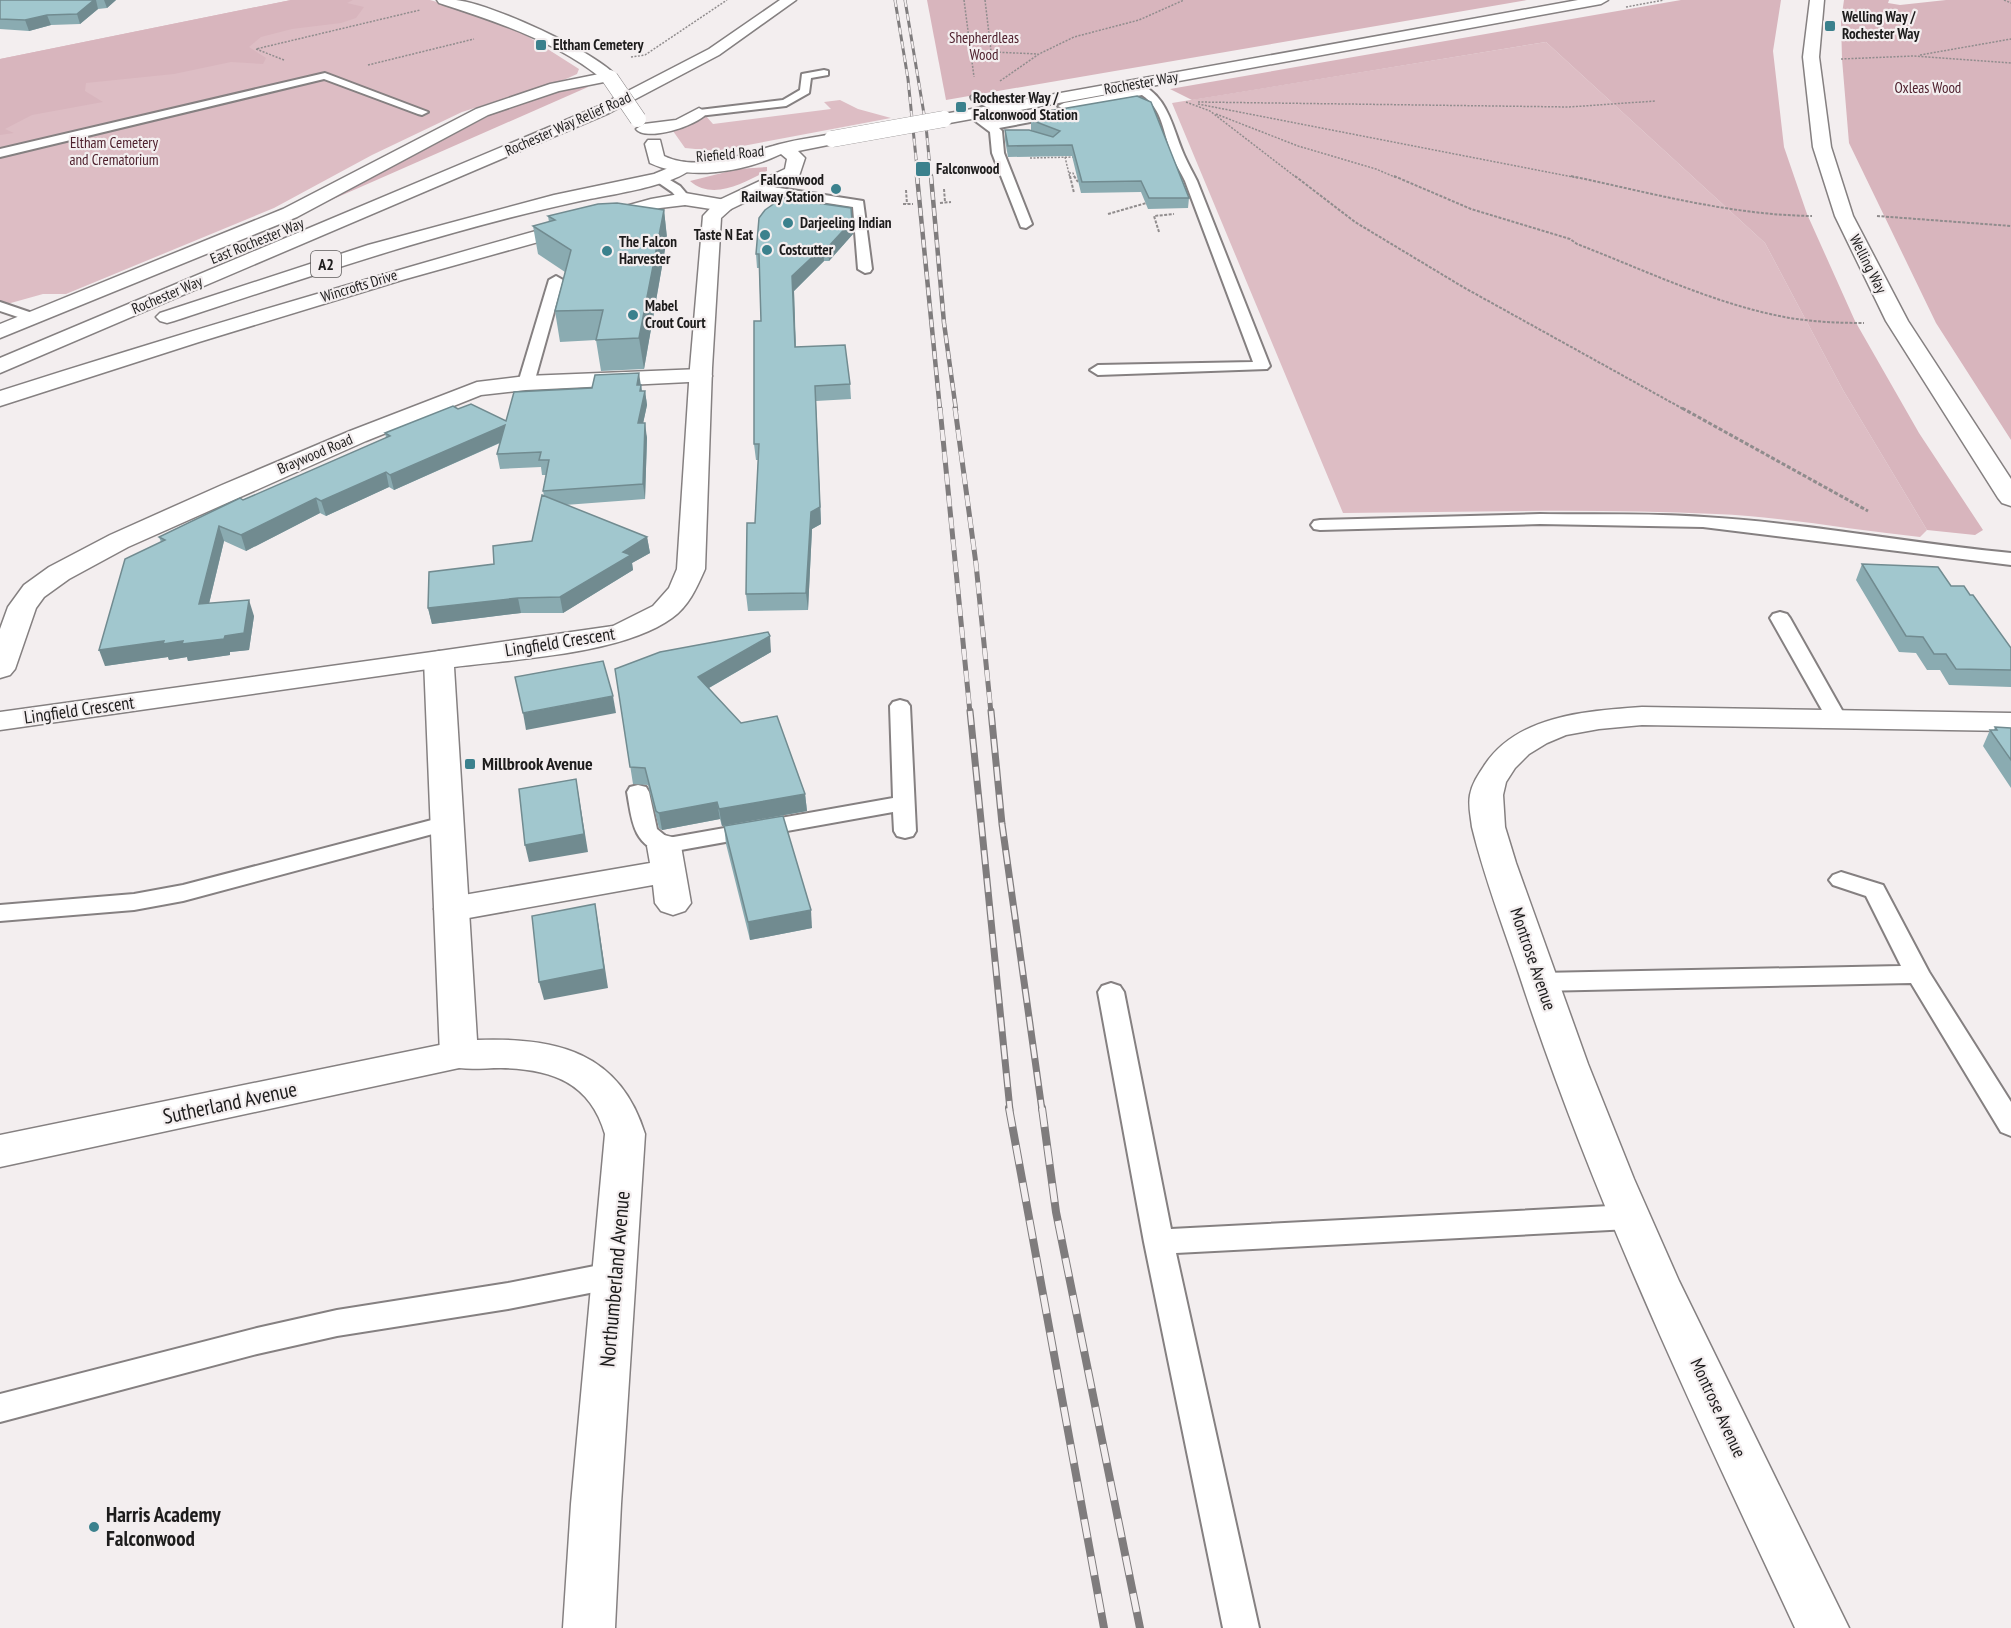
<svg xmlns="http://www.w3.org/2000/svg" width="2011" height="1628" font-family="'PT Sans Narrow',sans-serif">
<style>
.green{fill:#ddbdc4}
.forest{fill:#d8b5bd}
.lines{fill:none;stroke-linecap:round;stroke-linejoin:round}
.lane-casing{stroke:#858081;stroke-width:4}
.street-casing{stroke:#858081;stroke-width:3}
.secondary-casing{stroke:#858081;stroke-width:3}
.highway-casing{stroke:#858081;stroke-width:3}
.path-far2{stroke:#908c8d;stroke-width:1.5;stroke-dasharray:2 1.5;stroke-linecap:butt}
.path-far1{stroke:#908c8d;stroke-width:2;stroke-dasharray:3 1.5;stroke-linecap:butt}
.path{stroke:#908c8d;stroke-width:3;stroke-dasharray:4 2;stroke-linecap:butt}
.lane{fill:#fff;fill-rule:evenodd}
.street{fill:#fff;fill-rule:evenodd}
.secondary{fill:#fff;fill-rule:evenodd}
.highway{fill:#fff;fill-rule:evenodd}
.rail-far4-casing{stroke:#7f7c7d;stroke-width:3}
.rail-far3-casing{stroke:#7f7c7d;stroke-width:4.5}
.rail-far2-casing{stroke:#7f7c7d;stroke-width:5}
.rail-far1-casing{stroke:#7f7c7d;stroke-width:7}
.rail-casing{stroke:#7f7c7d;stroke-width:8}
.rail-far4{stroke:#f3eeef;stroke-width:2;stroke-dasharray:7;stroke-linecap:butt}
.rail-far3{stroke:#f3eeef;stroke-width:3;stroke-dasharray:8;stroke-linecap:butt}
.rail-far2{stroke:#f3eeef;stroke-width:4;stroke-dasharray:11;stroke-linecap:butt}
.rail-far1{stroke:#f3eeef;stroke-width:4.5;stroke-dasharray:14;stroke-linecap:butt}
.rail{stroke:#f3eeef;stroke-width:6;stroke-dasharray:19;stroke-linecap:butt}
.secondary-bridge-casing{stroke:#858081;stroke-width:17;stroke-linecap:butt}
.secondary-bridge{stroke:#fff;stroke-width:16}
.wall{fill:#8aabb1}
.shaded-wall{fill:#718b90}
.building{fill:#a1c7ce;stroke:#718b90;stroke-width:1.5}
.poi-dot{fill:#3b818d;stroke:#f3eeef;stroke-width:2}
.labels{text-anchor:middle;stroke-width:4.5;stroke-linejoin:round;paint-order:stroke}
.far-poi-label{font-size:15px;font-weight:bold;fill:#1d1c1c;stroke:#f3eeef;text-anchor:start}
.far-park-label{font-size:15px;fill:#4f212e;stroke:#f3eeef}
.far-street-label{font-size:15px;fill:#1d1c1c;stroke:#f3eeef}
.shield{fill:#f3eeef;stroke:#5d5b5b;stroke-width:1.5}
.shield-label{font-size:16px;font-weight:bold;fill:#1d1c1c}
.street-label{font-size:18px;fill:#1d1c1c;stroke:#f3eeef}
.poi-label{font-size:18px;font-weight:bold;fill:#1d1c1c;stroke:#f3eeef;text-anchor:start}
.near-street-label{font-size:21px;fill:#1d1c1c;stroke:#f3eeef}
.near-poi-label{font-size:21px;font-weight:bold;fill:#1d1c1c;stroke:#f3eeef;text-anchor:start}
</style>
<rect width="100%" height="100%" fill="#f3eeef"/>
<g class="green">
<path d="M291 0H430L486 16 513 27 579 69 577 74 566 79 462 112 372 155 274 208 66 294H43L0 306V59Z"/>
<path d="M1546 42 1765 243 1843 390 1927 530 1920 537C1852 530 1785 517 1716 514 1592 508 1467 512 1343 513L1172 103Z"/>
<path d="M840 100 858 109 891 118 716 151 685 148 673 131 706 116 713 124 831 109 824 102Z"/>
</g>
<g class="forest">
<path d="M291 0H353L347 3 364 7 356 18 341 23 292 29 261 37 249 47 266 58 263 64 231 62 174 74 86 83 85 91 103 102 32 115 5 129 14 133 0 135V59Z"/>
<path d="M927 0H1527L946 100Z"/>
<path d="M1681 0H1781L1773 51 1784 147 1807 214 1855 321 1919 433 1983 530 1975 535 1927 530 1843 390 1765 243 1546 42 1192 100 1170 89Z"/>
<path d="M1844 0H1889L1888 3 1900 5 1946 0H2011V440L1936 323 1849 143 1842 59 1841 21Z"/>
<path d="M586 82 588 87 322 204 500 110Z"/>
<path d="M767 167V171C743 183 713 201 690 181L738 169Z"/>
</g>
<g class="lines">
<g class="lane-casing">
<g id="lane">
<path d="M824 70 828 71V75L811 78 809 93 786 106 699 116 693 113 699 110 783 100 800 90 802 74Z"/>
<path d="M325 73 428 112 422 115 418 114 324 79 0 157V149Z"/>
<path d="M1132 81C1168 92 1171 125 1184 155 1188 164 1193 173 1197 181L1270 366 1267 369 1098 375 1090 370 1098 365 1253 362 1185 181C1181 172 1175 164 1172 155 1163 133 1163 109 1142 95L1064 109 1058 106 1064 103 1134 90 1127 84Z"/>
<path d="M976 94 1002 107 1004 109 998 112 994 111 972 99 971 97Z"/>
<path d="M1079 107 1083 108V112L999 128 1002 131 1004 153 1032 224 1026 228 1021 227 992 153 990 132 974 120 980 117 991 122Z"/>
<path d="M660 174 680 186 691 199 689 202H681L672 192 656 181 654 178Z"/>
<path d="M760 185 863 201 872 269 870 272 865 273 858 269 853 207 756 192 754 189Z"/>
<path d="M556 276 563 280 534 383 531 386H521L518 383 549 280Z"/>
<path d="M0 302 38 315 40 318 33 322 0 311Z"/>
<path d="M1540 514C1594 515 1649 513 1704 517 1807 523 1908 543 2011 553V565L1703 527 1540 524 1320 530 1314 529 1311 525 1314 521 1320 520Z"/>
<path d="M1780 612 1787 614 1790 618 1847 719 1844 723 1837 725 1830 723 1827 719 1770 618 1773 614Z"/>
<path d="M900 700 907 702 910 706 916 831 913 836 905 838 897 836 894 831 893 812 664 853C632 845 632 819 627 792L630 787 638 785 646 787 649 792 657 829 668 838 893 798 890 706 893 702Z"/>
<path d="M447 816 455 818 458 823 455 828 183 901 134 910 0 921V905L134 894 183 885Z"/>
<path d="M1841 872 1883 885 1929 972 2011 1102V1136L2001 1132 1911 983 1539 991 1530 988 1526 982 1530 976 1539 973 1901 966 1866 896 1833 885 1829 880 1833 875Z"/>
<path d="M1111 983 1120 986 1124 992 1171 1229 1629 1205 1639 1209 1644 1217 1639 1225 1629 1229 1176 1253 1259 1628H1223L1144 1242 1098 992 1102 986Z"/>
<path d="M615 1262 626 1266 630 1275 626 1284 615 1288 508 1309 337 1336 257 1354 0 1422V1394L257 1328 337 1310 508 1283Z"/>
</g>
</g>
<g class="street-casing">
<g id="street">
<path d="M699 108 707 113C697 126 646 142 636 129L644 124 676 120Z"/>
<path d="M685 193 731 201 733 205 731 209 724 211 685 205 660 208 402 280 199 342 0 406V391C216 322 433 259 651 199Z"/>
<path d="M701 369 709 371 712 376 709 381 526 390 481 395 366 441 128 547 69 579 44 597 36 608 15 669 10 675 0 678V629L8 607 24 585 49 567 110 535 222 485 350 431 477 382 526 376Z"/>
<path d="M439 651 449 654 454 660 449 666 0 730V712Z"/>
<path d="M1642 707 2011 713V731L1642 725 1599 729 1566 735 1547 743 1529 754 1515 768 1506 782 1503 795 1505 827 1516 863 1588 1064 1634 1179 1679 1281 1849 1628H1795L1775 1585C1681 1385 1588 1185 1519 974 1503 926 1484 877 1472 827 1471 817 1468 806 1470 795 1472 784 1478 775 1484 766 1517 715 1587 711 1642 707Z"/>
<path d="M664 835 676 838 681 846 691 903 685 911 673 915 661 911 655 903 653 885 452 921 440 917 434 909 440 901 452 897 650 863 647 846 652 838Z"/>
<path d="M459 1041 473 1045 478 1055 473 1065 0 1167V1135Z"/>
</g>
</g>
<g class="secondary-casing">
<g id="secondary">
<path d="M437 0C443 0 450 0 456 0 489 3 598 52 618 78L615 81H605C557 41 497 22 439 3Z"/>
<path d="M1578 0H1608L1601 4 944 124 936 119 944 114Z"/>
<path d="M1810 0H1824L1819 57 1831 147 1853 216 1908 321 2011 479V506L2002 503 1998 498 1886 321 1835 216 1813 147 1803 57Z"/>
<path d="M832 134 838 135 840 139 838 143 798 151 805 158 799 176 731 209 721 218 712 368 705 569C697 587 689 606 672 618 623 654 515 659 454 667L477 1040C556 1037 620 1052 645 1134L621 1504 615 1628H563L571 1504 605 1134C590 1082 551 1069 501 1068 481 1068 464 1071 445 1065L440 1055 424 660 429 654 439 651 613 626 653 606 669 588 677 569 690 368 703 216 717 201 785 169 787 159 781 154C744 172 688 181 650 163L645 144 648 140H660L664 156C698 172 740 155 773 146 792 140 812 138 832 134Z"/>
</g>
</g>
<g class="highway-casing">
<g id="highway">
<path d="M780 0H796L719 55 609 113 0 373V358L597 107 709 49Z"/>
<path d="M609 72 617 77 614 80 559 91 488 115 297 217 0 338V324L283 209 476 109 550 84Z"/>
<path d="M683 162 689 163 692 167C680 185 603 196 580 201 442 231 308 277 174 321L167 323 160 321 156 317 160 313 368 245 554 195 654 174Z"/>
</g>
</g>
<g class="path-far2">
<path d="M964 0 974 77"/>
<path d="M985 0 991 51"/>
<path d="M2004 0 2011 3"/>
<path d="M1626 7 1664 0"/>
<path d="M971 51 1038 54"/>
<path d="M1920 55 2011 39"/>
<path d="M631 57 645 55 727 0"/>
<path d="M1841 59 1913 56 2011 63"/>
<path d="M284 60 256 49 420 10"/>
<path d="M368 65 474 39"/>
<path d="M1000 81 1039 54 1074 37 1139 20 1184 0"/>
<path d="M1186 102 1210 111 1297 178"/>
<path d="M1198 102 1569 107 1655 101"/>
<path d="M1198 104 1578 178"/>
<path d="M1216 114 1298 146 1376 169 1397 178"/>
<path d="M1065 157 1070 178"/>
<path d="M1030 158 1076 157"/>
<path d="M1069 173H1073L1075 178"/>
</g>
<g class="path-far1">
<path d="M1070 176 1074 193"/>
<path d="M1074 176 1078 182"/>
<path d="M1295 176 1355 222 1463 287 1685 410"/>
<path d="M1394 176 1471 209 1570 239 1577 244C1647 271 1716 305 1790 318 1815 322 1839 323 1864 323"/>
<path d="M1571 176C1651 193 1730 215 1812 216"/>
<path d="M944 189 945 202"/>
<path d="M906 190 907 204"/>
<path d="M940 203 951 202"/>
<path d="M903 204H913"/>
<path d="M1108 214 1150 202"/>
<path d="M1877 216 2011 226"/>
<path d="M1159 232 1154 216 1174 214"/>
</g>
<path class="path" d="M1682 408 1868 511"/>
<use href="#lane" class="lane"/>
<use href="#street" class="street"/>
<use href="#secondary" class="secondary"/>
<use href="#highway" class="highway"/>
<g class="rail-far4-casing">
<g id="rail-far4">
<path d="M895 0 908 79 918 178"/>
<path d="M905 0 926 126 931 178"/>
</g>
</g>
<g class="rail-far3-casing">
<g id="rail-far3">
<path d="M917 176 940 410"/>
<path d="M931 176 944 323 956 410"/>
</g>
</g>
<g class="rail-far2-casing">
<g id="rail-far2">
<path d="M940 408 970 713"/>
<path d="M955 408 976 564 991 713"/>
</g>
</g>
<g class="rail-far1-casing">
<g id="rail-far1">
<path d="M970 711 1010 1110"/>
<path d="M991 711 1002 824 1042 1110"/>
</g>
</g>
<g class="rail-casing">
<g id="rail">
<path d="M1009 1108 1104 1628"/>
<path d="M1042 1108 1056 1212 1140 1628"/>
</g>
</g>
<use href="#rail-far4" class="rail-far4"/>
<use href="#rail-far3" class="rail-far3"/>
<use href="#rail-far2" class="rail-far2"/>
<use href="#rail-far1" class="rail-far1"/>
<use href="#rail" class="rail"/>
<g class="secondary-bridge-casing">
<g id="secondary-bridge">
<path d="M610 78 638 119"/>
<path d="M832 139 944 119"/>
</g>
</g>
<use href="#secondary-bridge" class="secondary-bridge"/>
</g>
<g class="wall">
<path d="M0 0H116L107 8 98 9 80 24 51 25 29 31 0 29Z"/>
<path d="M1137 96 1189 198 1188 208 1148 209 1141 192 1081 193 1072 156 1008 157 1005 140V130L1038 133 1031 130V120L1050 116V111Z"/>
<path d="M664 210 667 238 644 369 601 371 596 340 560 342 555 311 565 272 538 254 533 226 549 222 548 216Z"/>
<path d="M853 234 829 261H824L794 291 796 347 850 384 851 399 816 401 821 524 812 529 808 610 748 611 746 594 755 523 758 460H756L754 444 761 321 759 268H757L756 254Z"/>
<path d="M641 385 642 391H645L647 405 643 423 647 438 645 499 565 505 647 537 650 553 632 563 633 570 563 613H521L432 624 428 608 494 564 532 541 544 496 543 491 546 475H542L541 467 500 469 497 454 500 443 394 490 389 487 326 516 320 513 246 551 224 541 209 604 254 616 249 650 230 652V655L188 661 187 657 169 660 168 657 105 666 161 542 159 537 386 438 385 433 458 409 506 421 592 388Z"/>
<path d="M1862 564 1951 586 2011 648V687L1949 685 1940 670H1927L1916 653 1899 652 1856 580Z"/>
<path d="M771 652 709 688 805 794 807 811 722 826 720 819 662 830 659 828 648 785 633 784 615 669Z"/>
<path d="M1995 727 2011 728V788L1983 746 1990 730H1994Z"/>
<path d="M724 826 812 928 750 940 726 844Z"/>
</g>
<g class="shaded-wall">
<path d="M94 0H96L98 9 80 24 77 14Z"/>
<path d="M104 0H116L107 8Z"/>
<path d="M47 15 51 25 29 31 25 20Z"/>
<path d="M664 210 667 238 644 369 639 338Z"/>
<path d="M852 221 853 234 829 261 828 247Z"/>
<path d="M823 247 824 261 794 291 796 362 792 276Z"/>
<path d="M639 373 643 399 637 385Z"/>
<path d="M815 386 821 524 812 529 808 610 806 593Z"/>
<path d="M645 391 647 405 640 438 638 423Z"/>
<path d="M645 423 647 438 645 499 643 484Z"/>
<path d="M505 425 508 439 394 490 390 475Z"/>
<path d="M386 472 389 487 326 516 321 501Z"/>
<path d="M316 498 320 513 246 551 241 535Z"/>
<path d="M219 526 224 541 205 620 199 604Z"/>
<path d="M647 537 650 553 632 563 633 570 563 613 560 597 623 552Z"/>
<path d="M518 598 521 613 432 624 428 608Z"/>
<path d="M249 600 254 616 249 650 230 652V655L188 661 187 657 169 660 168 657 105 666 99 650 164 641H183L225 636Z"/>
<path d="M770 636 771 652 700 693 698 677Z"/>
<path d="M613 696 616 713 526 730 523 713Z"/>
<path d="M576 779 588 852 529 862 525 845Z"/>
<path d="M805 794 807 811 722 826 719 809Z"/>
<path d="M717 802 720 819 662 830 659 813Z"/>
<path d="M595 904 598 922 608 988 544 1000 539 982Z"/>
<path d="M811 910 812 928 750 940 748 922Z"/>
</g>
<g class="building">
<path d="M0 0H94L77 14 47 15 25 20 0 19Z"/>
<path d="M1137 96 1151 102 1189 198H1149L1141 181 1082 182 1072 145 1008 146 1005 130H1029L1053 137 1060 131 1031 120 1057 115 1050 111Z"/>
<path d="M782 198 851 208 852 221 828 247H823L792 276 795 347 845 345 850 384 815 386 820 507 811 512 806 593 746 594 747 523H755L759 444H754V321H761L759 254H756L759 218 765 210Z"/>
<path d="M617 203 664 210 639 338 596 340 603 310 555 311 571 250 533 226 555 220 548 216 598 204Z"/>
<path d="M639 373 637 385H641L640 391H645L638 423H645L643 484 543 491 549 460H539L541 452 497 454 505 425 390 475 386 472 321 501 316 498 241 535 219 526 199 604 249 600 244 633 225 636 224 639 182 644 183 641 163 644 164 641 99 650 125 559 165 540 159 537 240 498 243 500 390 436 385 433 453 406 458 409 471 404 506 421 514 392 592 388 595 375Z"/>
<path d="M542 495 647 537 623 552 631 555 560 597 518 598 428 608 429 572 494 564 493 546 532 541Z"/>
<path d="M1862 564 1938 567 1951 586H1964L1970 595H1973L2011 648V670L1956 669 1946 654H1934L1923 637 1906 636Z"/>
<path d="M768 632 770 636 698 677 741 723 777 716 805 794 719 809 717 802 659 813 656 811 645 768 630 767 615 669 660 652Z"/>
<path d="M603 661 613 696 523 713 515 677Z"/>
<path d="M1995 727 2011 728V760L1990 730H1997Z"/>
<path d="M576 779 584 834 525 845 519 789Z"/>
<path d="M783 816 811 910 748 922 724 826Z"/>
<path d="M595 904 604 969 539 982 532 916Z"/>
</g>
<g class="poi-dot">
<rect x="1824" y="20" width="12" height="12" rx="3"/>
<rect x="535" y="39" width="12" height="12" rx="3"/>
<rect x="955" y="101" width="12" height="12" rx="3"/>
<rect x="915" y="161" width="16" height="16" rx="3"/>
<circle cx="836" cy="189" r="6"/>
<circle cx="788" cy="223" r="6"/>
<circle cx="765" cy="235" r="6"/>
<circle cx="767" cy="250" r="6"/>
<circle cx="607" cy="251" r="6"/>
<circle cx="633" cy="315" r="6"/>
<rect x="464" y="758" width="12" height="12" rx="3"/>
<circle cx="94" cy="1527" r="6"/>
</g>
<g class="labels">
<g class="far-poi-label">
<text x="1842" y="22">Welling Way /<tspan x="1842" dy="17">Rochester Way</tspan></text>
<text x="553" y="50">Eltham Cemetery</text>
<text x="973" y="103">Rochester Way /<tspan x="973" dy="17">Falconwood Station</tspan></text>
<text x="936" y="174">Falconwood</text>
<text x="824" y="185" text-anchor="end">Falconwood<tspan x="824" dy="17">Railway Station</tspan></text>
<text x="800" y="228">Darjeeling Indian</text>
<text x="753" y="240" text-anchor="end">Taste N Eat</text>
<text x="619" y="247">The Falcon<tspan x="619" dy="17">Harvester</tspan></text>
<text x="779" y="255">Costcutter</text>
<text x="645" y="311">Mabel<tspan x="645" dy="17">Crout Court</tspan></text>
</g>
<g class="far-park-label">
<text x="984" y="43">Shepherdleas<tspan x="984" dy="17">Wood</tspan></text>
<text x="1928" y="93">Oxleas Wood</text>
<text x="114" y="148">Eltham Cemetery<tspan x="114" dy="17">and Crematorium</tspan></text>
</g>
<g class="far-street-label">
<text transform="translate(1141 83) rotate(-10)" y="5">Rochester Way</text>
<text transform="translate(568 124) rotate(-24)" y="5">Rochester Way Relief Road</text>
<text transform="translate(730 154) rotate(-5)" y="5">Riefield Road</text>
<text transform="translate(257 241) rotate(-22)" y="5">East Rochester Way</text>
<text transform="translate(1868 264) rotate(63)" y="5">Welling Way</text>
<text transform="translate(359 286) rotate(-17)" y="5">Wincrofts Drive</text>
<text transform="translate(167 295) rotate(-23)" y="5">Rochester Way</text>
<text transform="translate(315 454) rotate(-23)" y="5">Braywood Road</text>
</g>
<rect class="shield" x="311" y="251" width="30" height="26" rx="4.5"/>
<g class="shield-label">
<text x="326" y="270">A2</text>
</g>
<g class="street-label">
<text transform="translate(560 642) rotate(-9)" y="6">Lingfield Crescent</text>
<text transform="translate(79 710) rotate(-8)" y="6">Lingfield Crescent</text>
<text transform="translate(1533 959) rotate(71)" y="6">Montrose Avenue</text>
<text transform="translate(1718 1408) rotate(65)" y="6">Montrose Avenue</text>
</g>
<g class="poi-label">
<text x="482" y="770">Millbrook Avenue</text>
</g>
<g class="near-street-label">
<text transform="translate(230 1103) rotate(-12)" y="7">Sutherland Avenue</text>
<text transform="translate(615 1279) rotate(-85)" y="7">Northumberland Avenue</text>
</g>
<g class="near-poi-label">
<text x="106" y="1522">Harris Academy<tspan x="106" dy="24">Falconwood</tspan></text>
</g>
</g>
</svg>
